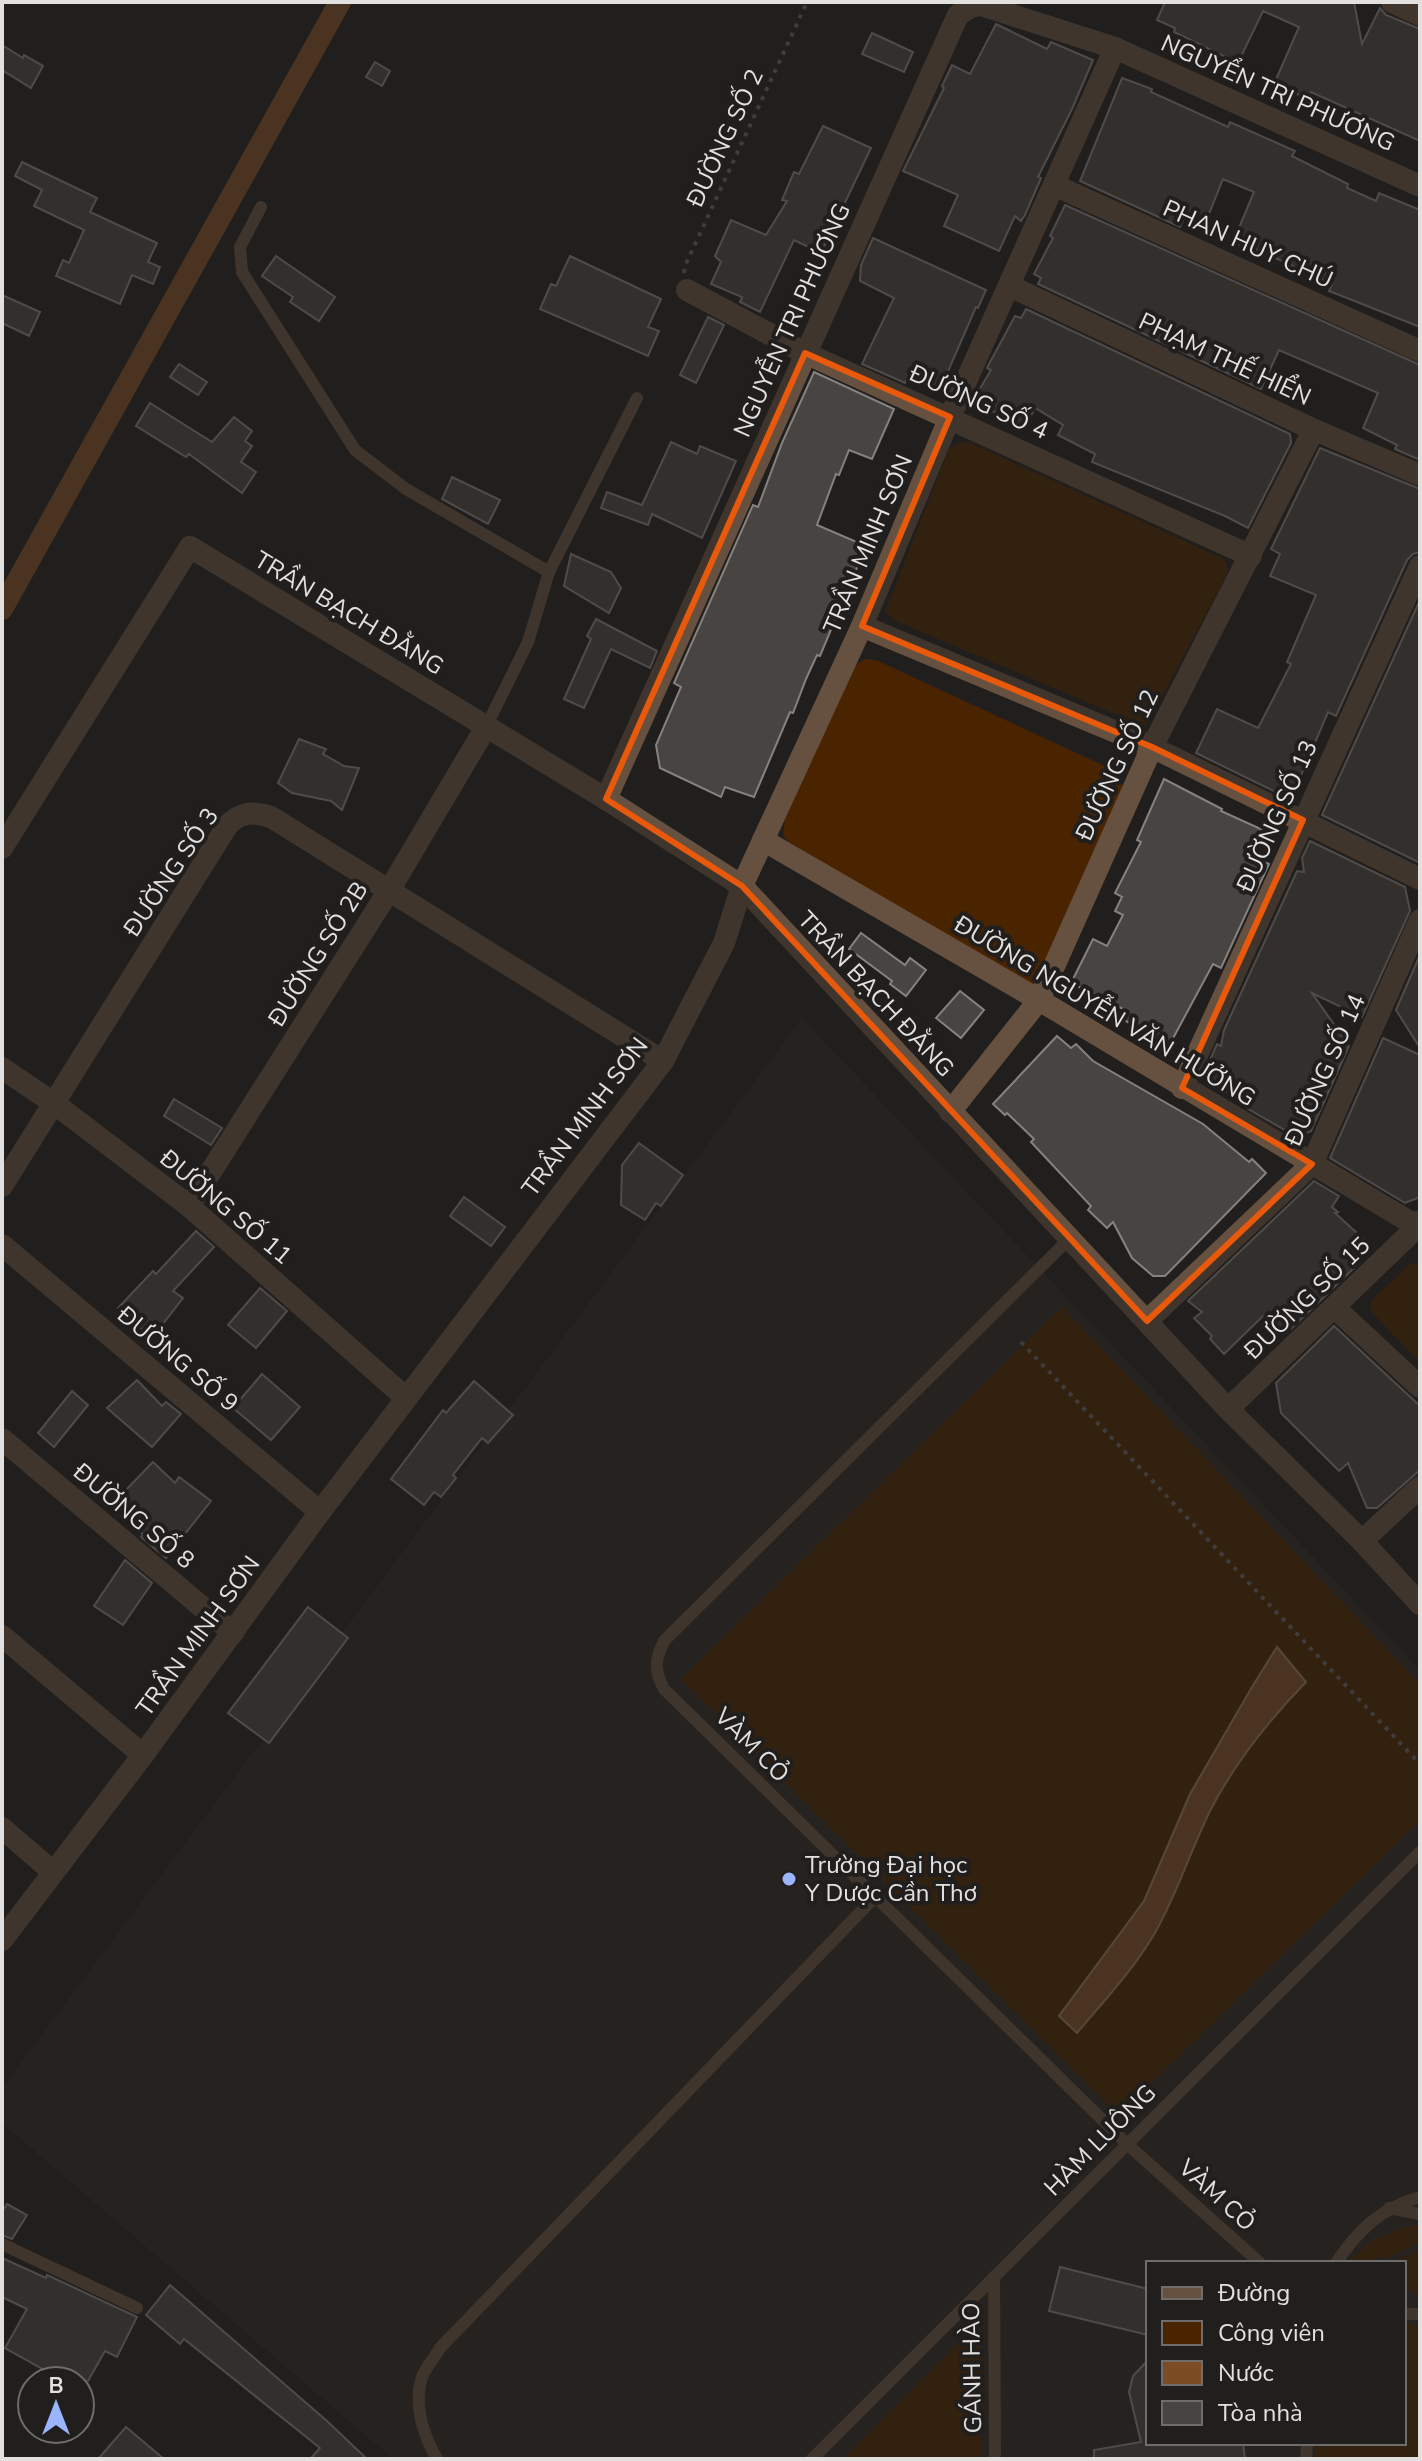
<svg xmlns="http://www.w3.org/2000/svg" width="1422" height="2461" font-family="'Nunito Sans',sans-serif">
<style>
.built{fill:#2e2722;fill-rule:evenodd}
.green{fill:#4a2400}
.water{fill:#7c4d24;stroke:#9b795c;stroke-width:2}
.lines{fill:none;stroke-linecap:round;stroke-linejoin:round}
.canal{stroke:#7c4d24;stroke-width:22}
.building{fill:#474442;stroke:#858280;stroke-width:2}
.path{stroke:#646260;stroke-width:4;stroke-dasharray:4 6;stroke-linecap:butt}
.service{stroke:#665141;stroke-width:12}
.minor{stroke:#665141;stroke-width:22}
.tertiary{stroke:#665141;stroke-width:22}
.marked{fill:none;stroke:#e8590c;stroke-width:6;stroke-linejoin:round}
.poi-dot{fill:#9bb5fd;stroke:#211f1d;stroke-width:3}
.labels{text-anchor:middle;stroke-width:8;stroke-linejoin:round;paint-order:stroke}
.street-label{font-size:24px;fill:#e3e1e0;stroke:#211f1d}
.poi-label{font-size:24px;fill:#e3e1e0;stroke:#211f1d;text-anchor:start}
</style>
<rect width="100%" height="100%" fill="#211f1d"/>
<path class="built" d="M802 1018 1420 1670V2459H393L2 2123V2088ZM1148 2263H1404V2443H1148Z"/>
<g class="green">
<path d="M968 442 1224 559 1228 570 1225 578 1146 727 896 621 885 612 949 449 957 444Z"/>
<path d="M865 659 876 660 1122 774V789L1041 984 1029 989 789 842 783 836 785 819 854 666Z"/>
<path d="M1410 1264 1420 1265V1363L1371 1311V1301Z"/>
<path d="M1062 1307 1420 1684V1820L1119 2115 681 1679Z"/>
<path d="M1407 2226H1420V2242L1385 2259 1377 2257 1370 2262 1350 2260 1375 2239Z"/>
<path d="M1420 2250V2294L1413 2293 1404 2285V2263H1391Z"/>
<path d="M981 2320V2459H843Z"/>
<path d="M1404 2324H1420V2459H1315V2443H1404Z"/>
</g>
<path class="water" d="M1277 1647 1306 1682C1269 1720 1236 1761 1211 1809 1191 1849 1178 1892 1156 1931 1135 1968 1104 2001 1077 2033L1059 2016 1144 1901 1190 1794 1252 1687Z"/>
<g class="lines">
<path class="canal" d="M2 609 340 2"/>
</g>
<g class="building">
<path d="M1165 2H1354L1362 44 1380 8 1386 15 1420 29V141L1311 92 1308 99 1274 84 1299 27 1263 11 1238 63 1174 32 1175 28 1157 20Z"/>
<path d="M996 24 1047 49 1051 42 1093 60 1072 109 1038 177 1041 178 1025 215 1021 221 1015 216 999 251 944 226 958 195 903 171 944 88 942 86 952 65 970 74Z"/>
<path d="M872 33 913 52 904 72 862 54Z"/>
<path d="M2 45 23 58 24 55 43 66 31 88 2 70Z"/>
<path d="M375 62 390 71 382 86 366 77Z"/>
<path d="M1122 78 1152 89 1151 92 1228 127 1230 122 1295 151 1292 156 1348 184 1347 188 1376 201 1379 193 1420 210V327L1329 291 1332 284 1249 246 1248 248 1233 242 1254 192 1223 179 1205 224 1185 216 1180 227 1080 181Z"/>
<path d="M823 126 871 148 821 253 794 240 760 312 740 302 742 297 711 284 721 262 715 256 731 220 766 235 787 201 782 200 794 172 799 174Z"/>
<path d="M22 162 97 198 90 212 157 243 148 262 160 267 153 284 132 275 120 304 56 276 63 260 69 263 84 230 34 206 42 190 15 176Z"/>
<path d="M1065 205 1420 365V460L1395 449 1397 445 1363 428 1378 393 1279 350 1261 389 1038 284 1041 278 1034 274 1053 238 1050 236Z"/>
<path d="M873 238 986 290 978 308 976 307 946 376 934 386 908 376 905 383 862 364 894 298 860 281 861 265Z"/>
<path d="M276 256 335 297 319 321 290 302 293 297 262 276Z"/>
<path d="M570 256 661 299 648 327 659 331 648 356 540 309 551 284 556 286Z"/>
<path d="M2 295 40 312 29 336 2 323Z"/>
<path d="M1026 309 1290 434 1291 443 1248 528 1225 516 1092 462 1095 454 1058 435 1063 425 1035 408 1025 427 979 405 975 397 991 370 987 368 989 364 1015 316 1021 318Z"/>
<path d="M708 317 724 325 696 383 680 375Z"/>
<path d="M179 364 207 382 198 395 170 377Z"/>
<path d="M814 372 894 409 872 459 849 450 839 475 836 474 817 525 866 546 820 656 817 655 806 679 793 713 790 712 754 797 725 787 721 797 660 768 656 745 681 687 674 683 753 505 758 507 782 443Z"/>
<path d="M150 403 212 442 234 417 252 431 245 441 252 446 241 462 256 472 242 493 189 454 186 457 136 426Z"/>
<path d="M671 442 697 454 700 446 736 461 702 538 652 514 648 525 601 508 607 492 642 505Z"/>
<path d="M1320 448 1420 489V552L1413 554 1407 560 1336 716 1328 712 1294 792 1284 796 1196 753 1217 709 1258 728 1291 664 1287 662 1316 595 1270 576 1280 554 1271 549Z"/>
<path d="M452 477 500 500 488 524 442 499Z"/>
<path d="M571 554 611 572 621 588 609 613 564 586Z"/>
<path d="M1420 600V863L1322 815Z"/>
<path d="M596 619 657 651 650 668 611 649 584 708 564 699 591 639 587 636Z"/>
<path d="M299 739 326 749 323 754 344 766 359 768 342 810 331 801 292 793 278 783Z"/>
<path d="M1164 779 1222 809 1221 811 1263 830 1251 856 1269 864 1221 968 1213 964 1170 1044 1120 1018 1125 1010 1071 983 1093 939 1107 946 1123 915 1115 911 1122 897 1115 893 1141 842 1137 840Z"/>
<path d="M1310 841 1405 887 1410 911 1362 1017 1312 993 1349 1046 1311 1131 1297 1137 1248 1109 1249 1104 1210 1083 1208 1065 1217 1044 1221 1046 1224 1030 1297 871 1304 872 1302 858Z"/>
<path d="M861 933 905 965 910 958 926 970 906 996 890 984 892 981 849 949Z"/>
<path d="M1419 957 1420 963V1048L1396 1010Z"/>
<path d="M960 991 984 1010 961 1038 936 1018Z"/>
<path d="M1057 1036 1071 1048 1076 1044 1093 1061 1203 1124 1249 1162 1252 1159 1266 1173 1165 1276H1153L1132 1258 1113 1222 1107 1228 1088 1210 1091 1206 1031 1142 1034 1139 1007 1113 1005 1115 993 1104Z"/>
<path d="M1383 1038 1420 1055V1197L1405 1203 1330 1158Z"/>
<path d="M174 1099 222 1128 211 1145 164 1116Z"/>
<path d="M639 1143 683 1175 661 1206 656 1203 645 1220 621 1205 622 1165Z"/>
<path d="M1314 1181 1339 1196 1332 1207 1338 1212 1335 1213 1369 1244 1356 1258 1360 1262 1287 1333 1265 1314 1224 1354 1210 1339 1212 1336 1194 1318 1202 1312 1188 1301Z"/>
<path d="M464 1197 505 1227 491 1246 450 1216Z"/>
<path d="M196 1231 214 1247 173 1291 183 1298 152 1338 118 1308 153 1271 156 1274Z"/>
<path d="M260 1288 287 1311 256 1348 228 1325Z"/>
<path d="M1334 1326 1420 1406V1470L1377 1508H1367L1348 1463 1339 1471 1281 1413 1276 1383Z"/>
<path d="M262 1374 300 1407 271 1440 233 1408Z"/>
<path d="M137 1380 162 1406 166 1402 181 1414 152 1447 107 1408Z"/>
<path d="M474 1381 513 1415 488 1443 482 1438 453 1475 456 1478 441 1497 434 1492 424 1505 391 1479 443 1410 446 1413Z"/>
<path d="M72 1391 88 1405 54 1447 38 1433Z"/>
<path d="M153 1462 175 1483 179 1477 211 1501 166 1558 141 1537 143 1534 137 1530 143 1522 118 1498Z"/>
<path d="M125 1560 152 1583 123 1625 94 1606Z"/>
<path d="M308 1607 348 1638 269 1743 228 1713Z"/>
<path d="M7 2204 27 2215 12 2239 2 2235V2212Z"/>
<path d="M2 2258 46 2278 47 2275 137 2317 117 2357 105 2351 88 2381H64L5 2348 27 2309 2 2297Z"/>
<path d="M1060 2267 1148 2289V2335L1049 2311Z"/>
<path d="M170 2285 327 2421 367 2459H310L320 2448 184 2339 180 2344 146 2315Z"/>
<path d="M1148 2360V2443H1243L1245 2459H1094V2450L1141 2442 1129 2392 1133 2376Z"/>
<path d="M126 2427 164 2459H98Z"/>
</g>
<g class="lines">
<g class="path">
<path d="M684 273 685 266 807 2"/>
<path d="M1021 1342 1420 1764"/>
</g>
<g class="service">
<path d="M261 207 240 247 242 272 355 450 406 489 549 572"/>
<path d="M486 727 528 642 549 572 637 398"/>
<path d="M1069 1239 664 1641C655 1659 654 1671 664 1689L1127 2144 1260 2263"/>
<path d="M1389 2208 1420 2214"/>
<path d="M2 2244 137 2308"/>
<path d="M1336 2263C1358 2230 1381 2208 1420 2197"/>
<path d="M994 2277 995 2459"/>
<path d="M1404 2314H1420"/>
<path d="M437 2459C423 2434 413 2405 422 2377 426 2367 435 2357 440 2348L875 1897"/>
<path d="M812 2459 1420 1852"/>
<path d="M1306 2459 1307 2443"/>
</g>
<g class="minor">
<path d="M1392 2 1420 15"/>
<path d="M1054 185 1420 351"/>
<path d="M1010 286 1310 428 1420 475"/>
<path d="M687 290 805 353 1251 556"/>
<path d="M862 626 1152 747 1420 879"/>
<path d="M763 840 1039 1000 1420 1228"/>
<path d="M2 848 190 547"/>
<path d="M2 1068 55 1104 189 1206 406 1398"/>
<path d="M1182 1088 1420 566"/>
<path d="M950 1112 1039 1000 1152 747 1312 433 1310 428"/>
<path d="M2 1186 227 826C240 812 252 811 271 817L663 1061"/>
<path d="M189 1206 390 889 486 727"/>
<path d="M2 1245 320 1512"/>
<path d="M1335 1308 1420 1387"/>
<path d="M1147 1321 1312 1164 1420 920"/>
<path d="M1228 1409 1417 1227 1420 1221"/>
<path d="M2 1439 233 1633"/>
<path d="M1362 1541 1420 1487"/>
<path d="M2 1636 143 1755"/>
<path d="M2 1828 53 1872"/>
<path d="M2 1940 143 1755 320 1512 663 1061 724 943 742 886 862 626 950 417 1115 48 981 5 970 7 958 15 606 799"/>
</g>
<g class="tertiary">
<path d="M1115 48 1420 186"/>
<path d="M190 547 606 799 742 886 1228 1409 1362 1541 1420 1604"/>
</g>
</g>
<path d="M0 0H1422V2461H0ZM805 353 950 417 862 626 1152 747 1303 820 1182 1088 1312 1164 1147 1321 742 886 606 799Z" fill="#211f1d" fill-opacity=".55" fill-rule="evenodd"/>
<path class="marked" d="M805 353 950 417 862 626 1152 747 1303 820 1182 1088 1312 1164 1147 1321 742 886 606 799Z"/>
<circle class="poi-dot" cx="789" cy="1879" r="8"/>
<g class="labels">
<g class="street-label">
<text transform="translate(1278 93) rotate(24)" y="8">NGUYỂN TRI PHƯƠNG</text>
<text transform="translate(725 138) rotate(-65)" y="8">ĐƯỜNG SỐ 2</text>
<text transform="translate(1248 244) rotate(24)" y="8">PHAN HUY CHÚ</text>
<text transform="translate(792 320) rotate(-66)" y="8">NGUYỄN TRI PHƯƠNG</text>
<text transform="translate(1225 359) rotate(25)" y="8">PHẠM THẾ HIỂN</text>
<text transform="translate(979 402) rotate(24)" y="8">ĐƯỜNG SỐ 4</text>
<text transform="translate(868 544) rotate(-67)" y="8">TRẦN MINH SƠN</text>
<text transform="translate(349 613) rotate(31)" y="8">TRẦN BẠCH ĐẰNG</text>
<text transform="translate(1117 765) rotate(-65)" y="8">ĐƯỜNG SỐ 12</text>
<text transform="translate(1277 816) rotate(-66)" y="8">ĐƯỜNG SỐ 13</text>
<text transform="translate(171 872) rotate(-56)" y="8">ĐƯỜNG SỐ 3</text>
<text transform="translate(318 954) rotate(-58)" y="8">ĐƯỜNG SỐ 2B</text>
<text transform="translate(876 994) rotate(47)" y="8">TRẦN BẠCH ĐẰNG</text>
<text transform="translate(1105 1011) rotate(31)" y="8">ĐƯỜNG NGUYỄN VĂN HƯỞNG</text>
<text transform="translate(1325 1070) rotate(-66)" y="8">ĐƯỜNG SỐ 14</text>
<text transform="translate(585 1117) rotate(-53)" y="8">TRẦN MINH SƠN</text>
<text transform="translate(226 1207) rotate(40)" y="8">ĐƯỜNG SỐ 11</text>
<text transform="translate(1307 1298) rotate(-44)" y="8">ĐƯỜNG SỐ 15</text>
<text transform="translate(178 1359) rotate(40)" y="8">ĐƯỜNG SỐ 9</text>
<text transform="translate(134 1516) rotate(40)" y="8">ĐƯỜNG SỐ 8</text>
<text transform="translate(198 1636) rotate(-54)" y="8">TRẦN MINH SƠN</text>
<text transform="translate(752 1745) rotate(45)" y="8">VÀM CỎ</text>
<text transform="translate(1100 2140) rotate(-45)" y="8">HÀM LUÔNG</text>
<text transform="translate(1217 2195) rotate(42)" y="8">VÀM CỎ</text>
<text transform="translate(972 2368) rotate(-91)" y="8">GÁNH HÀO</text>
</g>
<g class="poi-label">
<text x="805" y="1873">Trường Đại học<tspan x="805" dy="28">Y Dược Cần Thơ</tspan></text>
</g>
</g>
<rect width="1422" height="2461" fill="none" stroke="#e3e1e0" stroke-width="8"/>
<rect x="1146" y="2261" width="260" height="184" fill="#211f1d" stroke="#6f6d6b" stroke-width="2"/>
<rect x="1162" y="2287" width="40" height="12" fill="#665141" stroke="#6f6d6b" stroke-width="2"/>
<text x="1218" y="2301" font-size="24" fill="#e3e1e0">Đường</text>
<rect x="1162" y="2321" width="40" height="24" fill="#4a2400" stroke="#6f6d6b" stroke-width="2"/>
<text x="1218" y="2341" font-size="24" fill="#e3e1e0">Công viên</text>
<rect x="1162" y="2361" width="40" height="24" fill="#7c4d24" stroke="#6f6d6b" stroke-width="2"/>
<text x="1218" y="2381" font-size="24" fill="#e3e1e0">Nước</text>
<rect x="1162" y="2401" width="40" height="24" fill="#474442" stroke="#6f6d6b" stroke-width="2"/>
<text x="1218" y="2421" font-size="24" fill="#e3e1e0">Tòa nhà</text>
<g transform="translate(56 2405)"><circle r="38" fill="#211f1d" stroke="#6f6d6b" stroke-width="2"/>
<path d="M0-6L14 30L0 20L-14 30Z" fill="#9bb5fd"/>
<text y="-12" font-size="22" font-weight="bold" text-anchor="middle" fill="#e3e1e0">B</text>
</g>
</svg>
